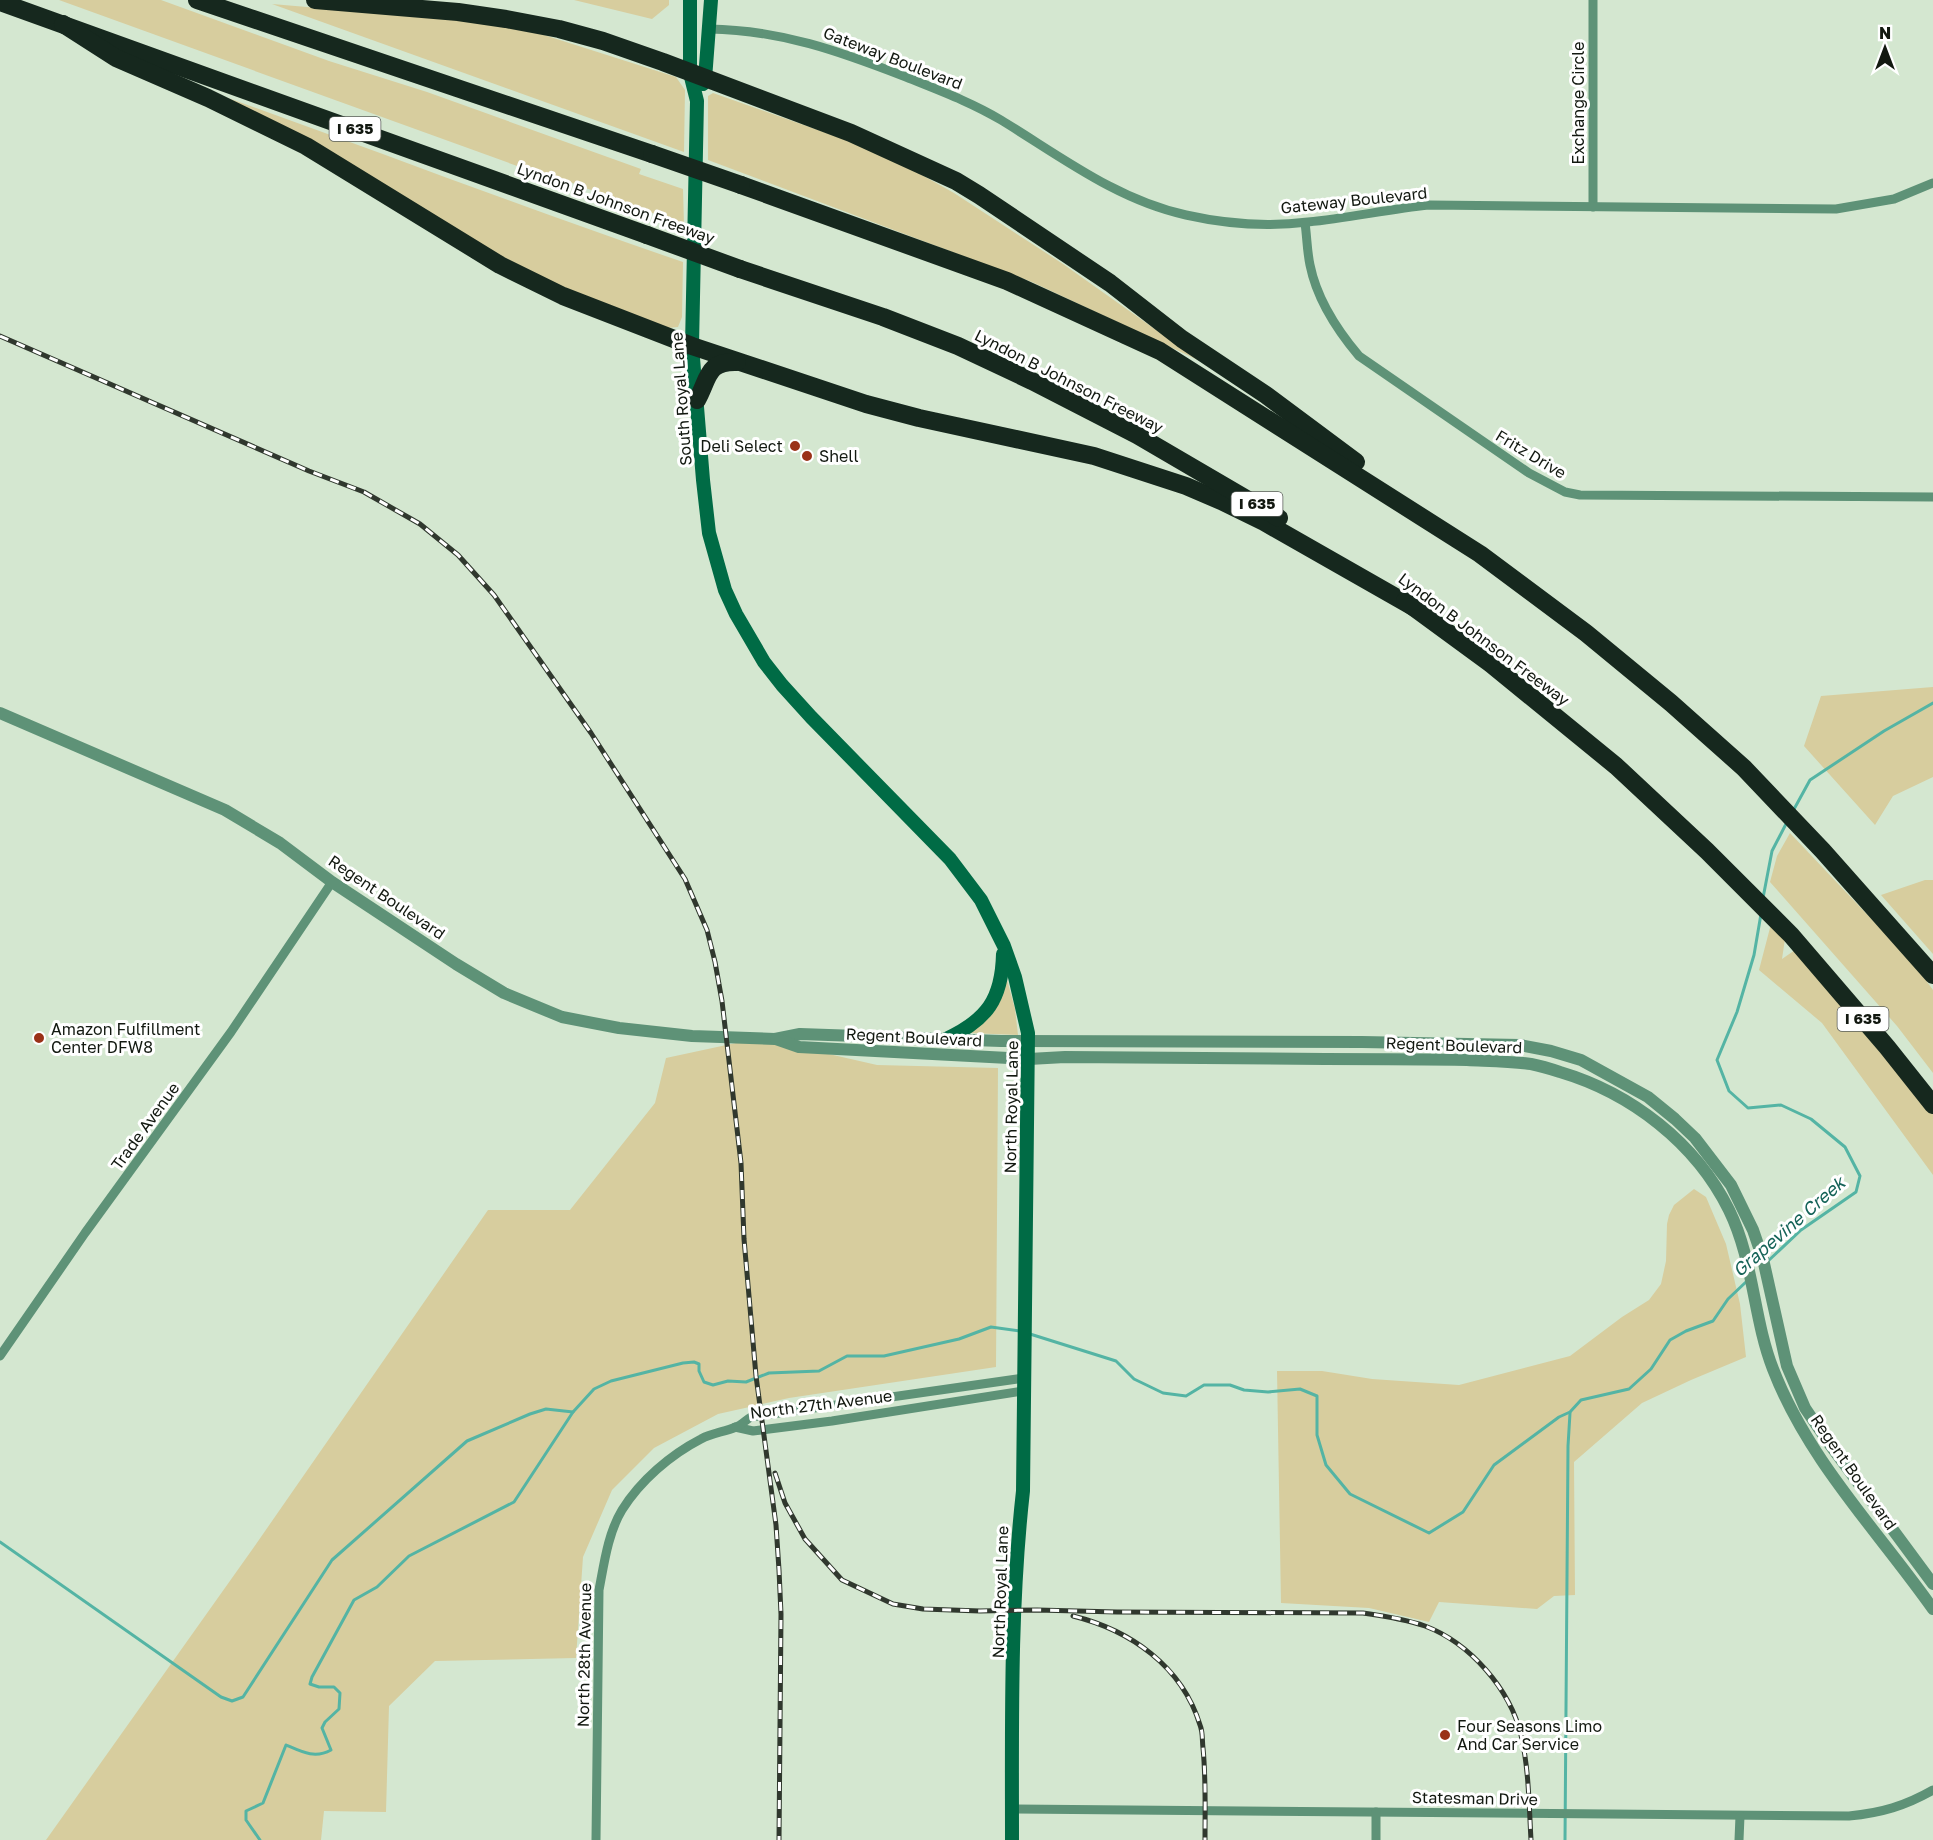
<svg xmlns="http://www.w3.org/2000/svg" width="1933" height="1840" font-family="'Golos Text',sans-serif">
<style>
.green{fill:#d7cd9e}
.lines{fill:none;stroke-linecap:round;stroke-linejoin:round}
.stream{stroke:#54b4a4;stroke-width:3}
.minor{stroke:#5e9277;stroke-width:9}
.tertiary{stroke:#5e9277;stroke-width:12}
.secondary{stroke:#006b45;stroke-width:14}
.motorway{stroke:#16281e;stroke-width:18}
.rail-casing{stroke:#30382e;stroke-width:5}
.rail{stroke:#fff;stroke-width:3;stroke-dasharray:9;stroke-linecap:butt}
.motorway-bridge{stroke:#16281e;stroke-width:18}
.poi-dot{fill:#9a3218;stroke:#fff;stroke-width:2}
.labels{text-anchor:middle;stroke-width:6;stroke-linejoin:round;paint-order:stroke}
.shield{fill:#fff;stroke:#595d58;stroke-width:1.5}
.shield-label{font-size:15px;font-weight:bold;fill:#121810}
.street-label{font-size:16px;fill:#121810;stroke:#fff}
.poi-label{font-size:16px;fill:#121810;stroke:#fff;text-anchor:start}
.water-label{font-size:18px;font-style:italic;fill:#156358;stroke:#fff}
</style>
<rect width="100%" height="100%" fill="#d4e7d0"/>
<g class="green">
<path d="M59 0H161L329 61 427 92 641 169 639 174 683 189 684 225 567 181V184Z"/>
<path d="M574 0H669V5L652 19Z"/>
<path d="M272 4 470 21 541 34 676 77 685 90 684 152Z"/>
<path d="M713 93 838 137 897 161 954 193 1063 264 1200 361 1032 282 708 160V96Z"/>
<path d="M228 98C380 152 530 210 683 262L682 317 678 327 667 328 518 270Z"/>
<path d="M1933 687V777L1893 796 1875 825 1804 746 1821 696Z"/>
<path d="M1790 833 1914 964 1933 990V1073L1897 1026 1770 882 1777 856Z"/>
<path d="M1925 880H1933V954L1881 895Z"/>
<path d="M1771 924 1785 939 1782 959 1795 950 1933 1114V1175L1822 1023 1759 970Z"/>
<path d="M1006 976 1015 1009 1018 1035 970 1033V1032Z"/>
<path d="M759 1038 877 1065 998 1068 996 1367 789 1398 718 1414 654 1448 612 1490 583 1557 576 1658 435 1661 389 1706 386 1812 324 1811 321 1840H46L254 1547 488 1210H570L655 1103 666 1058Z"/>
<path d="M1694 1189 1706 1197 1726 1244 1740 1304 1746 1357 1691 1380 1642 1403 1574 1462 1575 1595 1554 1596 1537 1609 1439 1602 1429 1622 1369 1608 1281 1603 1277 1371H1322L1372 1379 1459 1385 1570 1356 1622 1317 1649 1300 1661 1284 1666 1261 1667 1224 1669 1215 1674 1205Z"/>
</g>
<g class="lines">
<g class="stream">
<path d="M1793 811 1810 780 1884 731 1933 703"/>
<path d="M1763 898 1772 851 1787 822"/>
<path d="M1761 914 1754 955 1737 1012 1717 1060 1729 1091 1748 1108 1781 1105 1811 1119 1845 1147 1860 1176 1856 1192 1801 1230 1767 1262"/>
<path d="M1030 1334 1116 1361 1134 1379 1163 1393 1186 1396 1204 1385H1230L1244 1390 1268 1392 1300 1389 1317 1396V1435L1326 1465 1350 1494 1429 1533 1463 1512 1494 1465 1559 1417 1570 1412 1581 1400 1629 1389 1651 1369 1670 1340 1686 1331 1713 1321 1728 1299 1747 1281"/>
<path d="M0 1542 221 1697 232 1701 243 1697 332 1560 467 1441 530 1414 546 1409 573 1412"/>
<path d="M260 1840 246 1820V1811L263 1803 286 1745C302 1752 315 1759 331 1750L322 1728 325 1722 339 1709 340 1693 334 1687H319L310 1684 312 1677 354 1600 377 1587 409 1556 514 1502 573 1412 594 1389 611 1381 683 1363 694 1362 699 1364V1371L704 1382 713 1385 728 1381 746 1382 769 1373 819 1371 847 1356H884L959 1339 991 1327 1020 1331"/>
<path d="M1565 1840 1568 1446 1570 1413"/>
</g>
<g class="minor">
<path d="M1593 0V207"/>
<path d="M709 29C781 30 839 51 906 77 938 90 971 102 1001 120 1060 156 1117 200 1186 215 1226 224 1267 227 1308 222 1349 218 1389 209 1429 205L1836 209 1894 199 1933 183"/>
<path d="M1305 223C1307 237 1307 251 1310 265 1317 300 1337 330 1359 356L1529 473 1565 492 1580 495 1933 497"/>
<path d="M0 1356 85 1233 231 1032 332 882"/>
<path d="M735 1427 753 1431 832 1421 1023 1391"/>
<path d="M1012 1809 1849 1816C1881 1813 1905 1806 1933 1790"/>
<path d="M596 1840 599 1590C604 1564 608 1533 622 1510 640 1481 670 1455 701 1439 712 1433 724 1432 736 1427 741 1425 746 1420 751 1417L1024 1378"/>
<path d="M1376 1840V1812"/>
<path d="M1739 1840 1740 1816"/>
</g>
<g class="tertiary">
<path d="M0 713 225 810 280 843 332 882 456 964 504 993 562 1017 619 1028 692 1036 775 1039 800 1034 1001 1041 1362 1042 1520 1045 1551 1051 1581 1060 1648 1097 1675 1119 1695 1138 1731 1185 1753 1230 1763 1259 1787 1366 1805 1408 1828 1442 1933 1584"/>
<path d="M776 1039 799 1047 1029 1059 1065 1057C1151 1058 1238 1058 1325 1059 1372 1059 1419 1059 1467 1060 1488 1061 1510 1061 1531 1064 1541 1066 1551 1069 1560 1072 1631 1093 1696 1143 1729 1210 1754 1261 1753 1318 1773 1369 1808 1460 1878 1531 1933 1609"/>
</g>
<g class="secondary">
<path d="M690 0V73L697 101 692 346 703 480 709 533 725 590 736 614 764 662 782 685 811 717 950 859 981 900 1004 946 1015 977 1028 1033 1023 1491C1010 1607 1012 1724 1012 1840"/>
<path d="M703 84 705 79 711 0"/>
<path d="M946 1039C987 1020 1002 999 1003 954"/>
</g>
<g class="motorway">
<path d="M197 0 652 154"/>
<path d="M315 0 458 12 506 19 559 29 603 41 663 62 851 133 956 181 979 195 1110 283 1182 339 1266 395 1356 462"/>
<path d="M0 2 647 235"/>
<path d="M63 24 116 58 208 98 306 146 500 265 563 296 692 346 866 404 919 418 1094 456 1186 486 1221 501 1264 522 1415 608"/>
<path d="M741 185 1007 281 1160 351 1480 554 1586 633 1671 703 1744 768 1823 851 1933 975"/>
<path d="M740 269 883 317 958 346 1032 381 1137 435 1279 518"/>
<path d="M697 400C709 379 706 361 737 362"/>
<path d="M1405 601 1491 664 1616 766 1707 851 1791 935 1887 1047 1933 1105"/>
</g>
<g class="rail-casing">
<g id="rail">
<path d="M0 336 309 471 364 492 420 524 458 555 494 595 591 733 685 879 707 930 715 962 722 1001 741 1163 744 1239 756 1376 776 1525 779 1570 781 1614 779 1840"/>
<path d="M775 1473 785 1503 805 1539 842 1580 893 1604 923 1609 980 1611 1037 1610 1117 1612 1363 1613C1384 1616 1405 1619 1425 1626 1470 1643 1510 1689 1521 1735 1529 1769 1529 1806 1531 1840"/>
<path d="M1073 1616C1130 1630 1182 1666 1200 1725 1203 1732 1202 1740 1203 1748 1206 1778 1205 1809 1205 1840"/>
</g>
</g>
<use href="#rail" class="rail"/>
<g class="motorway-bridge">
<path d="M652 154 741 185"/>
<path d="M647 235 740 269"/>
</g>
</g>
<g class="poi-dot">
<circle cx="795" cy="446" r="6"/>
<circle cx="807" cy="456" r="6"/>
<circle cx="39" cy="1038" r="6"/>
<circle cx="1445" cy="1735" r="6"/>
</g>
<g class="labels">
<g class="shield">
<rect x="329.5" y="117" width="51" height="24" rx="4.5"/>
<rect x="1231.5" y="492" width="51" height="24" rx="4.5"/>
<rect x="1837.5" y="1007" width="51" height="24" rx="4.5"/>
</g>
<g class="shield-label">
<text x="355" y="134">I 635</text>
<text x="1257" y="509">I 635</text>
<text x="1863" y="1024">I 635</text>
</g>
<g class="street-label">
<text transform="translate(893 58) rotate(21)" y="6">Gateway Boulevard</text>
<text transform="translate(1578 103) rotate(-90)" y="6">Exchange Circle</text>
<text transform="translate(1354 200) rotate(-6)" y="6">Gateway Boulevard</text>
<text transform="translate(616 203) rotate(20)" y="6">Lyndon B Johnson Freeway</text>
<text transform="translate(1069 381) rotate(27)" y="6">Lyndon B Johnson Freeway</text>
<text transform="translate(681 399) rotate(-94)" y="6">South Royal Lane</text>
<text transform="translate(1531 454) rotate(31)" y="6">Fritz Drive</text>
<text transform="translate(1484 639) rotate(37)" y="6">Lyndon B Johnson Freeway</text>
<text transform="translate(387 897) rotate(34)" y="6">Regent Boulevard</text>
<text transform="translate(914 1037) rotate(3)" y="6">Regent Boulevard</text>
<text transform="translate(1454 1045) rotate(2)" y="6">Regent Boulevard</text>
<text transform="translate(1011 1107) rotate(-89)" y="6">North Royal Lane</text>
<text transform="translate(145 1126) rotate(-54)" y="6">Trade Avenue</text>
<text transform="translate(821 1404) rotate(-7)" y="6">North 27th Avenue</text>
<text transform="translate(1854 1472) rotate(55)" y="6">Regent Boulevard</text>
<text transform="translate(1000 1592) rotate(-88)" y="6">North Royal Lane</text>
<text transform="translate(584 1655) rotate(-89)" y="6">North 28th Avenue</text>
<text transform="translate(1475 1798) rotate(1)" y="6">Statesman Drive</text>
</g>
<g class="poi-label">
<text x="783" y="452" text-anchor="end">Deli Select</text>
<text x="819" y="462">Shell</text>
<text x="51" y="1035">Amazon Fulfillment<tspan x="51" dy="18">Center DFW8</tspan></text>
<text x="1457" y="1732">Four Seasons Limo<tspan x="1457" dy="18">And Car Service</tspan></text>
</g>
<g class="water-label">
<text transform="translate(1789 1227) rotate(-41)" y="6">Grapevine Creek</text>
</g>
</g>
<g transform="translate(1885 48)" stroke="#ffffff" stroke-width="4.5" paint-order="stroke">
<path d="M0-4.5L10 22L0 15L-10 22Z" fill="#121810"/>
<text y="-9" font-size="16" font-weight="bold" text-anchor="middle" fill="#121810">N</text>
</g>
</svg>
